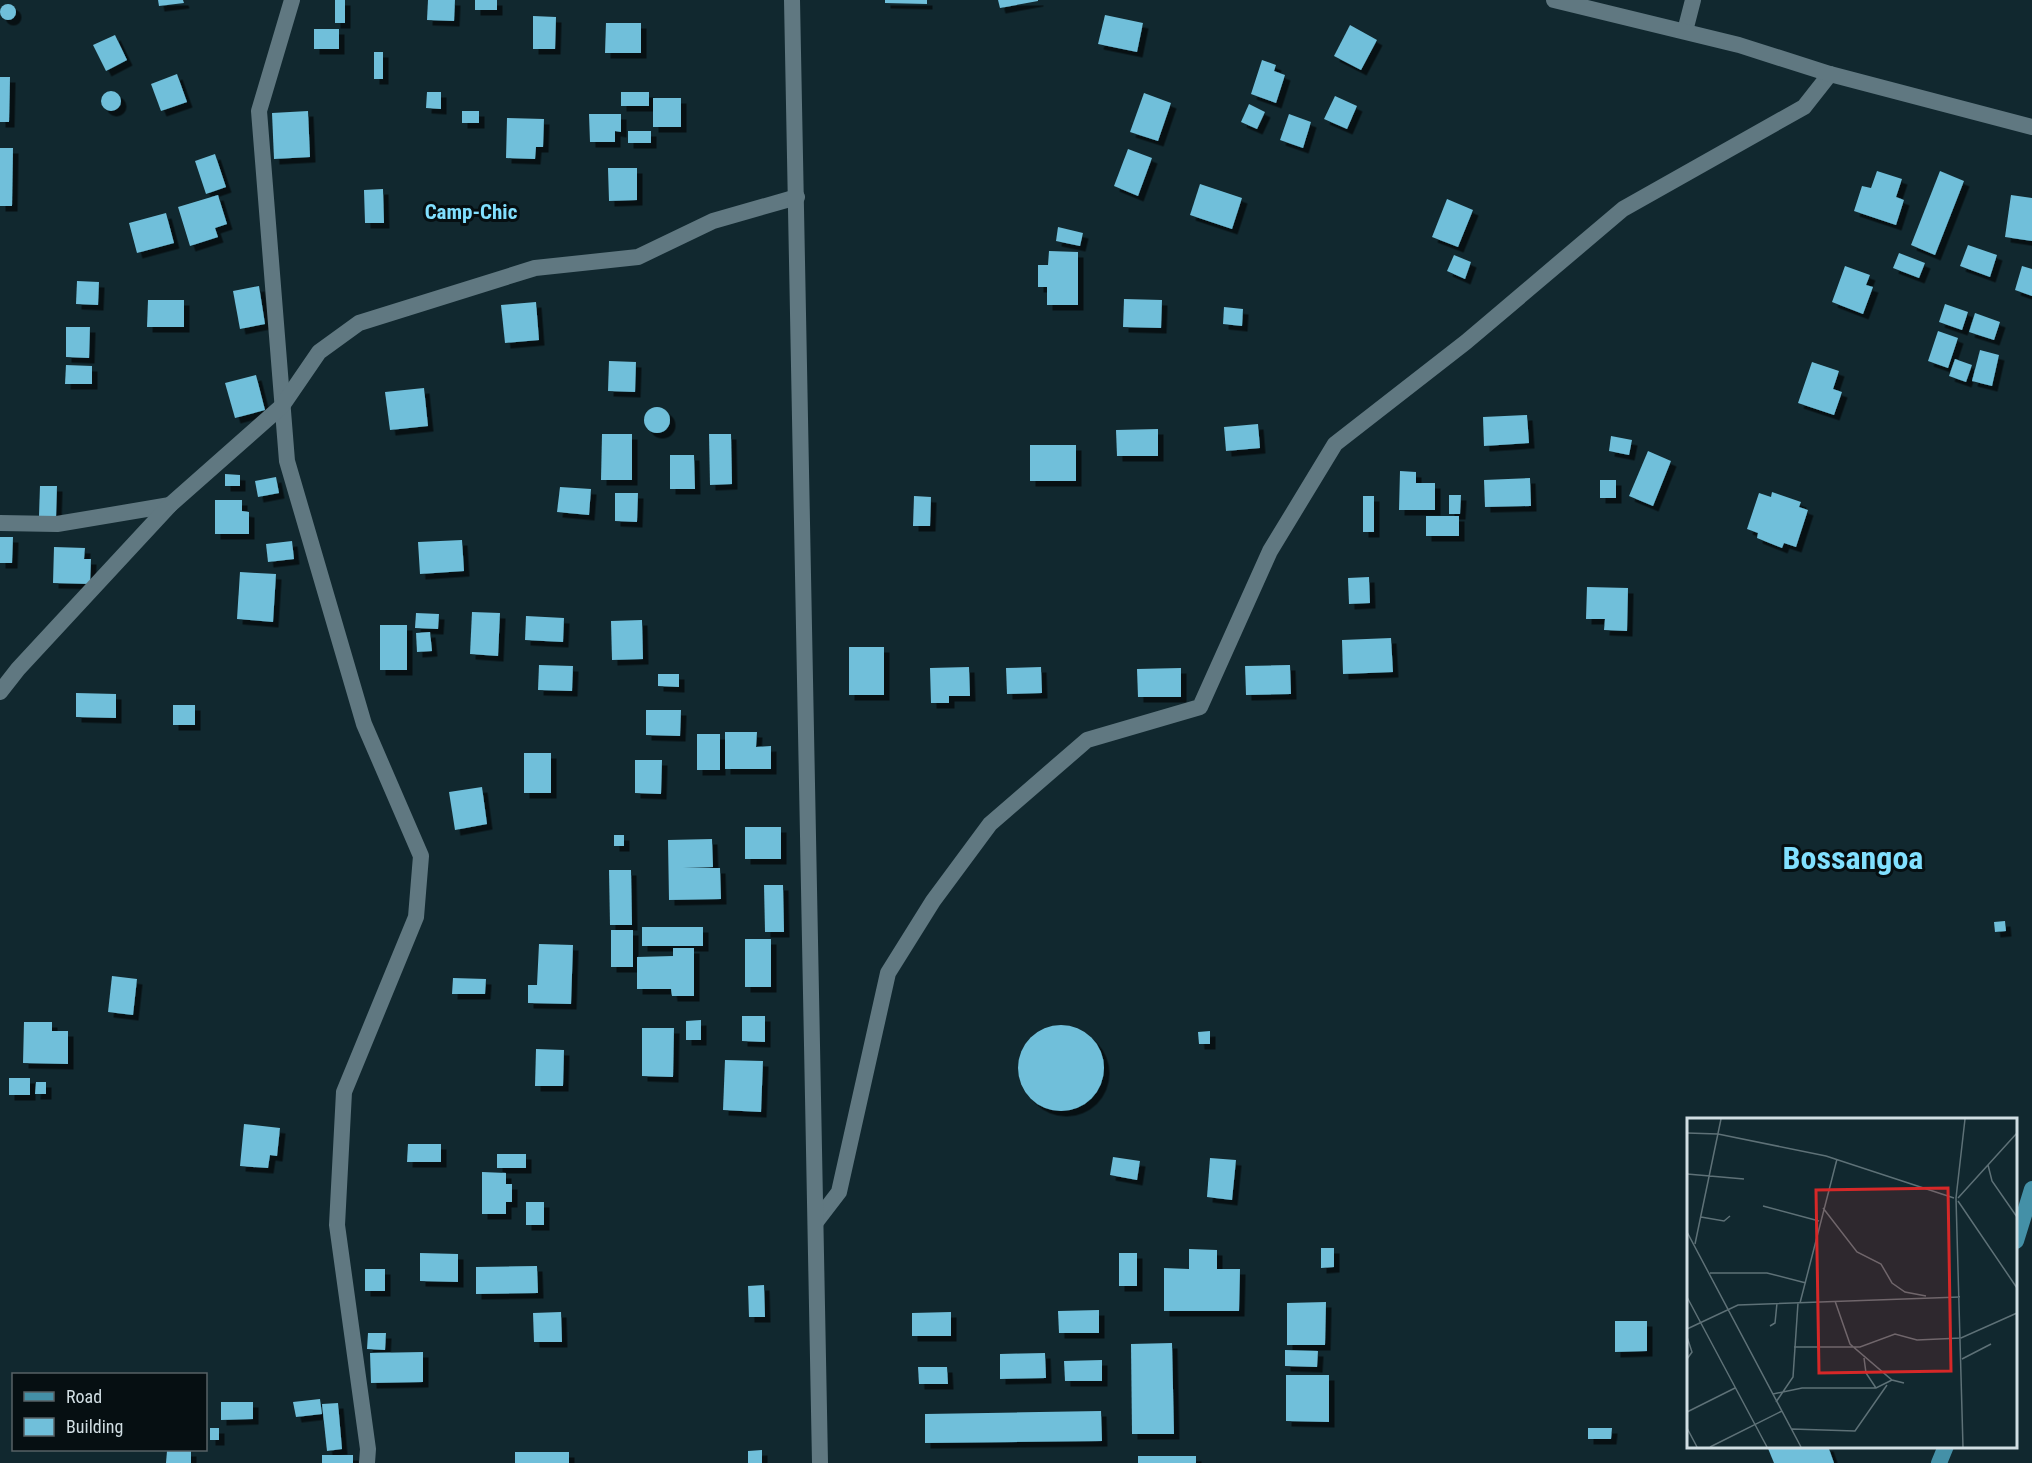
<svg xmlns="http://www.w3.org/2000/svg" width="2032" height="1463" font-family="'Roboto Condensed',sans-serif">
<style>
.building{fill:#70bfda;filter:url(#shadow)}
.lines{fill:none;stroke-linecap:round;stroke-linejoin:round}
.minor{stroke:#607881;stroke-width:16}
.tertiary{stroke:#607881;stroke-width:16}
.primary{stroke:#4490a7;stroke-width:16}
.labels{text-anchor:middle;stroke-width:6;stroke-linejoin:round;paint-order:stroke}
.neighbourhood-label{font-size:21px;font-weight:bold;fill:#81e0ff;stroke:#060f12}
.town-label{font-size:32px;font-weight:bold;fill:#81e0ff;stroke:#060f12}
.inset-road{fill:none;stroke:#5e7177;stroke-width:1.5}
.view{fill:#d62828;fill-opacity:0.15;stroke:#d62828;stroke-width:3}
.inset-edge{fill:none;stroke:#d1dee3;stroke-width:3}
</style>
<defs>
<filter id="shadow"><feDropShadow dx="5.5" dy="5.5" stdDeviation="0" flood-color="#0009"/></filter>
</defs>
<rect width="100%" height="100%" fill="#11282f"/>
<g class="building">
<path d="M158 0H183L184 3 159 6Z"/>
<rect x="335" y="0" width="10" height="23"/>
<path d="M428 0H455L454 21 427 20Z"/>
<rect x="475" y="0" width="22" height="10"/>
<path d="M885 0H927V4L885 3Z"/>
<path d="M998 0H1038V1L1000 8Z"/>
<circle cx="8" cy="12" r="8"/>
<path d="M1105 15 1143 23 1137 52 1098 44Z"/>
<path d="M533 16 556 17 555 49H533Z"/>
<path d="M606 23H641V53H605Z"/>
<path d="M1350 25 1377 40 1361 70 1334 56Z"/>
<rect x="314" y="29" width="25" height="20"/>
<path d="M115 35 127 60 106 71 93 45Z"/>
<rect x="374" y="52" width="9" height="27"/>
<path d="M1262 60 1276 65 1274 71 1285 75 1276 103 1251 94Z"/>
<path d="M177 74 187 102 161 111 151 84Z"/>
<path d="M0 77H10L9 122H0Z"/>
<circle cx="111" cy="101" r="10"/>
<path d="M427 92H441V109L426 108Z"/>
<rect x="621" y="92" width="28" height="14"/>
<path d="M1144 93 1171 103 1158 141 1130 132Z"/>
<path d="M1335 96 1357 106 1347 129 1324 119Z"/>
<rect x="653" y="98" width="28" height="29"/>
<path d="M1249 104 1265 112 1257 129 1241 122Z"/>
<path d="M308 111 310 157 274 159 272 113Z"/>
<rect x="462" y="111" width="17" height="12"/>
<path d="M589 114H621V132L615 131V142H590Z"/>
<path d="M1289 114 1311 122 1303 148 1280 140Z"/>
<path d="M507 118 544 119 543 147H536L535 159 506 158Z"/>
<rect x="628" y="131" width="23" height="12"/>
<path d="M0 148H13L12 206H0Z"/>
<path d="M1128 149 1152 158 1138 196 1114 186Z"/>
<path d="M215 154 226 187 206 194 195 161Z"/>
<path d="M608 168H637V200L609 201Z"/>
<path d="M1877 171 1902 179 1896 197 1904 200 1896 225 1854 211 1862 186 1871 188Z"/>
<path d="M1940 171 1964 181 1935 255 1911 245Z"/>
<path d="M1200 184 1242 198 1232 229 1190 215Z"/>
<path d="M383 189 384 223H365L364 190Z"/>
<path d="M218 195 227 224 215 228 218 237 190 246 178 207Z"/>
<path d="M2011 195 2032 198V241L2005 237Z"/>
<path d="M1447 199 1473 210 1458 247 1432 237Z"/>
<path d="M166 213 174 243 137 253 129 223Z"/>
<path d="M1058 227 1083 233 1080 246 1056 241Z"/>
<path d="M1968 245 1997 255 1990 277 1960 266Z"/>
<path d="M1049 251 1078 252V305H1047V287H1038V265H1048Z"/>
<path d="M1899 253 1925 263 1919 278 1893 268Z"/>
<path d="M1454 255 1471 262 1465 279 1447 271Z"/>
<path d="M1845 266 1870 275 1866 285 1873 287 1863 314 1832 302Z"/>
<path d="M2022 266 2032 269V296L2015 290Z"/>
<path d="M77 281 99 282 98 305 76 304Z"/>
<path d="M259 286 265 324 240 329 233 291Z"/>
<path d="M1124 299 1162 300 1161 328 1123 327Z"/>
<path d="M148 300H184V327H147Z"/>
<path d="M536 302 539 340 505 343 501 305Z"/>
<path d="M1945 304 1968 312 1962 330 1939 322Z"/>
<path d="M1224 307 1243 309 1242 326 1223 324Z"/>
<path d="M1975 313 2000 322 1994 340 1969 332Z"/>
<path d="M66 327H90L89 358 66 357Z"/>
<path d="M1938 331 1958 338 1948 368 1928 361Z"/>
<path d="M1980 350 1999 355 1992 386 1972 381Z"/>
<path d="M1955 359 1972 365 1966 382 1949 376Z"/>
<path d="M609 361 636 362 635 392 608 391Z"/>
<path d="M1812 362 1839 371 1833 389 1842 392 1834 415 1798 403Z"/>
<path d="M66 365 92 366V384H65Z"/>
<path d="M256 375 265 410 235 418 225 383Z"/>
<path d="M424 388 428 426 390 430 385 392Z"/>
<circle cx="657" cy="420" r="13"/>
<path d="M1527 415 1529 443 1484 446 1483 417Z"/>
<path d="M1258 424 1260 448 1226 451 1224 427Z"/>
<path d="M1158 429V456H1117L1116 430Z"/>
<path d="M602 434H632V480H601Z"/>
<path d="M709 434H731L732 484 710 485Z"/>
<path d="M1611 436 1632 440 1629 455 1609 451Z"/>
<rect x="1030" y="445" width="46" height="36"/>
<path d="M1648 451 1671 461 1653 506 1629 496Z"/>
<path d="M670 455H694L695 489H670Z"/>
<path d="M1400 471 1416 472V483H1435V510H1399Z"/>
<path d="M225 474 240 475V486H225Z"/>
<path d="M276 477 279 493 258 497 255 481Z"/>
<path d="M1530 478 1531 506 1485 507 1484 480Z"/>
<rect x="1600" y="480" width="16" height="18"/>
<path d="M40 486H57L56 517 39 516Z"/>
<path d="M560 487 591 489 589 515 557 512Z"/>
<path d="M1772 492 1801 502 1799 507 1808 510 1796 547 1784 543 1782 548 1757 538 1758 533 1747 529 1759 493 1771 497Z"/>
<path d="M615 493H638L637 522 615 521Z"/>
<path d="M1449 495H1461L1460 514H1449Z"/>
<path d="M914 496 931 497 930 526H913Z"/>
<rect x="1363" y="496" width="11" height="36"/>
<path d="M215 500H242V511L249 512V534H215Z"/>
<rect x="1426" y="516" width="33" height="20"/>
<path d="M0 537H13L12 563H0Z"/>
<path d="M462 540 464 571 420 574 418 542Z"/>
<path d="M292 541 294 559 268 562 266 544Z"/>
<path d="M54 547 85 548 84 559H91L90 584 53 583Z"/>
<path d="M240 572 276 574 273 622 237 619Z"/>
<path d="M1369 577 1370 603 1349 604 1348 578Z"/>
<path d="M1587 587 1628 588 1627 631 1604 630 1605 619H1586Z"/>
<path d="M472 612 500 613 498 656 470 654Z"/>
<path d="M416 613 439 614 438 629 415 628Z"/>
<path d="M526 616 564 618 563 642 525 640Z"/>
<path d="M642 620 643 659 612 660 611 621Z"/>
<rect x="380" y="625" width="27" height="45"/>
<path d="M430 632 432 651 417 652 416 633Z"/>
<path d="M1391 638 1393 672 1343 674 1342 640Z"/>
<rect x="849" y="647" width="35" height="48"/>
<path d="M539 665 573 666 572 691 538 690Z"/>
<path d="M1290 665 1291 694 1246 695 1245 666Z"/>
<path d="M969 667 970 696H949V703H931L930 668Z"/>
<path d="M1041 667 1042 693 1007 694 1006 668Z"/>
<path d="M1181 668V697H1138L1137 669Z"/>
<path d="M658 674H679V687L658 686Z"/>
<path d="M76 693 116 694V718L76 717Z"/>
<rect x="173" y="705" width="22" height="20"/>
<path d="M646 710H681L680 736 646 735Z"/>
<path d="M725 732H757L756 747 771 746V769H725Z"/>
<rect x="697" y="734" width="23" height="36"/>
<rect x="524" y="753" width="27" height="40"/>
<path d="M635 760H662L661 794 635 793Z"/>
<path d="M482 787 487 824 455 830 449 792Z"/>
<rect x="745" y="827" width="36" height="32"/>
<rect x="614" y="835" width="10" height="11"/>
<path d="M712 839 713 867 683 868H720L721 899 669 900 668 840Z"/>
<path d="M609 870H631L632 925H610Z"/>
<path d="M764 885H783L784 932H765Z"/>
<path d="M2005 921 2006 931 1995 932 1994 922Z"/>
<rect x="642" y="927" width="61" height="19"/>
<rect x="611" y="930" width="22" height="37"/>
<rect x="745" y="939" width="26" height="48"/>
<path d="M539 944 573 945 571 1004 528 1003V985H537Z"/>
<path d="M673 948H694V996H672L671 989H637V957L673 956Z"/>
<path d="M112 976 137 979 133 1015 108 1012Z"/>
<path d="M453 978 486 979 485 994H452Z"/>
<path d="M742 1016H765V1042L742 1041Z"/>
<path d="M701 1020V1040H686V1021Z"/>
<path d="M24 1022H52V1031H68V1064L23 1063Z"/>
<circle cx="1061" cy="1068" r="43"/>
<path d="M642 1028H674L673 1077 642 1076Z"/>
<path d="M1210 1031V1044H1199L1198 1032Z"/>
<path d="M536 1049 564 1050 563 1086H535Z"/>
<path d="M725 1060 763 1061 761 1112 723 1110Z"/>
<rect x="9" y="1078" width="21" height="17"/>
<path d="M36 1082H46V1094H35Z"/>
<path d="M244 1124 280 1128 277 1156 270 1155 268 1168 240 1166Z"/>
<path d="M408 1144H441V1162H407Z"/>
<rect x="497" y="1154" width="29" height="14"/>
<path d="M1113 1157 1140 1161 1137 1180 1110 1175Z"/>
<path d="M1210 1158 1236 1160 1232 1200 1207 1197Z"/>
<path d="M482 1172 506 1173V1184H512V1202H506V1214H482Z"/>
<rect x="526" y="1202" width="18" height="23"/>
<path d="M1321 1248H1334V1267L1321 1268Z"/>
<path d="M1189 1249 1217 1250V1269H1240L1239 1311H1164V1268L1189 1269Z"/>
<path d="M420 1253 458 1254V1282L420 1281Z"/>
<rect x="1119" y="1253" width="18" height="33"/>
<path d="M537 1266 538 1293 476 1294V1267Z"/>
<rect x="365" y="1269" width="20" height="22"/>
<path d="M764 1285 765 1317H749L748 1286Z"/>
<path d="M1326 1302 1325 1345H1287V1303Z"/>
<path d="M1099 1310V1333H1059L1058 1311Z"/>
<path d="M561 1312 562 1342H534L533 1313Z"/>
<path d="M951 1312V1336H912V1313Z"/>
<path d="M1615 1321H1647V1351L1615 1352Z"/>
<path d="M368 1333H386L385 1350 367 1349Z"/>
<path d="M1172 1343 1174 1434H1132L1131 1344Z"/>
<path d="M1285 1350 1318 1351 1317 1367 1285 1366Z"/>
<path d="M423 1352V1382L371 1383 370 1353Z"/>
<path d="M1045 1353 1046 1378 1000 1379V1354Z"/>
<path d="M1102 1360V1381H1065L1064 1361Z"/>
<path d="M918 1367H947L948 1384H919Z"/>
<path d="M1286 1375H1329V1422L1286 1421Z"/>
<path d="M320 1399 322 1414 296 1417 293 1402Z"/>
<path d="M221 1402H253V1419L221 1420Z"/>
<path d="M338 1403 342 1449 327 1451 322 1404Z"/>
<path d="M1101 1411 1102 1441 925 1443V1414Z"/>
<rect x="210" y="1428" width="9" height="12"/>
<path d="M1588 1428H1612L1611 1439H1588Z"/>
<path d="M1767 1446H1828L1834 1463H1774Z"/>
<path d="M762 1450V1463H748V1451Z"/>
<path d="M167 1451H191V1463H166Z"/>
<rect x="515" y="1452" width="54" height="11"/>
<rect x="322" y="1455" width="31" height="8"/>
<rect x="1138" y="1456" width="58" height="7"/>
</g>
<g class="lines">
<g class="minor">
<path d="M292 0 259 111 287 461 364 724 421 856 416 917 344 1092 337 1225 368 1449 367 1463"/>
<path d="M1685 31 1693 0"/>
<path d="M0 523 57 524 170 505"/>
<path d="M0 692 18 669 170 505 282 406 319 352 359 323 535 268 638 257 713 221 797 197"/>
<path d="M816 1222 839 1192 888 973 933 901 990 824 1087 740 1200 707 1270 551 1335 444 1466 342 1623 209 1804 107 1830 74"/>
</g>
<g class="tertiary">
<path d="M792 0 820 1463"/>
<path d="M1554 0 1739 45 1830 74 2032 127"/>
</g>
<g class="primary">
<path d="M2016 1241 2032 1189"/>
<path d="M1939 1463 1946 1446"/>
</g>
</g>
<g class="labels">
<g class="neighbourhood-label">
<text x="471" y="219">Camp-Chic</text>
</g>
<g class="town-label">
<text x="1853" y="869">Bossangoa</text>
</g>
</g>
<g transform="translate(1687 1118)">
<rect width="330" height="330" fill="#11282f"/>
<path class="inset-road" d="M0 15 31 16 139 38 267 80M301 47 305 63 330 99M0 56 57 61M271 80 330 15M271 83 330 170M76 88 132 103M136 90 170 134 194 146 205 165 218 174 239 178M14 99 37 103 43 98M0 114 114 329M8 126 34 1M23 155H80L119 165M0 179 80 329M148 183 163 226 205 262 217 265M113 185 150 41M83 208 88 205 90 185M0 211 51 187 273 179M0 219 5 234 0 241M107 229H173L208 216 230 222 274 220 330 195M177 240 179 255 189 270M275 241 304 226M86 276 115 270H189L205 262M89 284 106 259 111 185M0 294 48 270M0 310 10 329M105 311 168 313 200 267M23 329 95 293M276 329 269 80 278 1"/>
<path class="view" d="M261 70 264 253 132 255 129 72Z"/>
<rect width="330" height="330" class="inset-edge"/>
</g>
<rect x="12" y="1373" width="195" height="78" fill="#060f12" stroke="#576266" stroke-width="1.5"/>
<rect x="24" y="1392" width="30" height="9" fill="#4490a7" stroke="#576266" stroke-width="1.5"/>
<text x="66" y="1403" font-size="18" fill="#d1dee3">Road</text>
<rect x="24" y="1418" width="30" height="18" fill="#70bfda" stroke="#576266" stroke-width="1.5"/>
<text x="66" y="1433" font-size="18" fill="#d1dee3">Building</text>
</svg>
